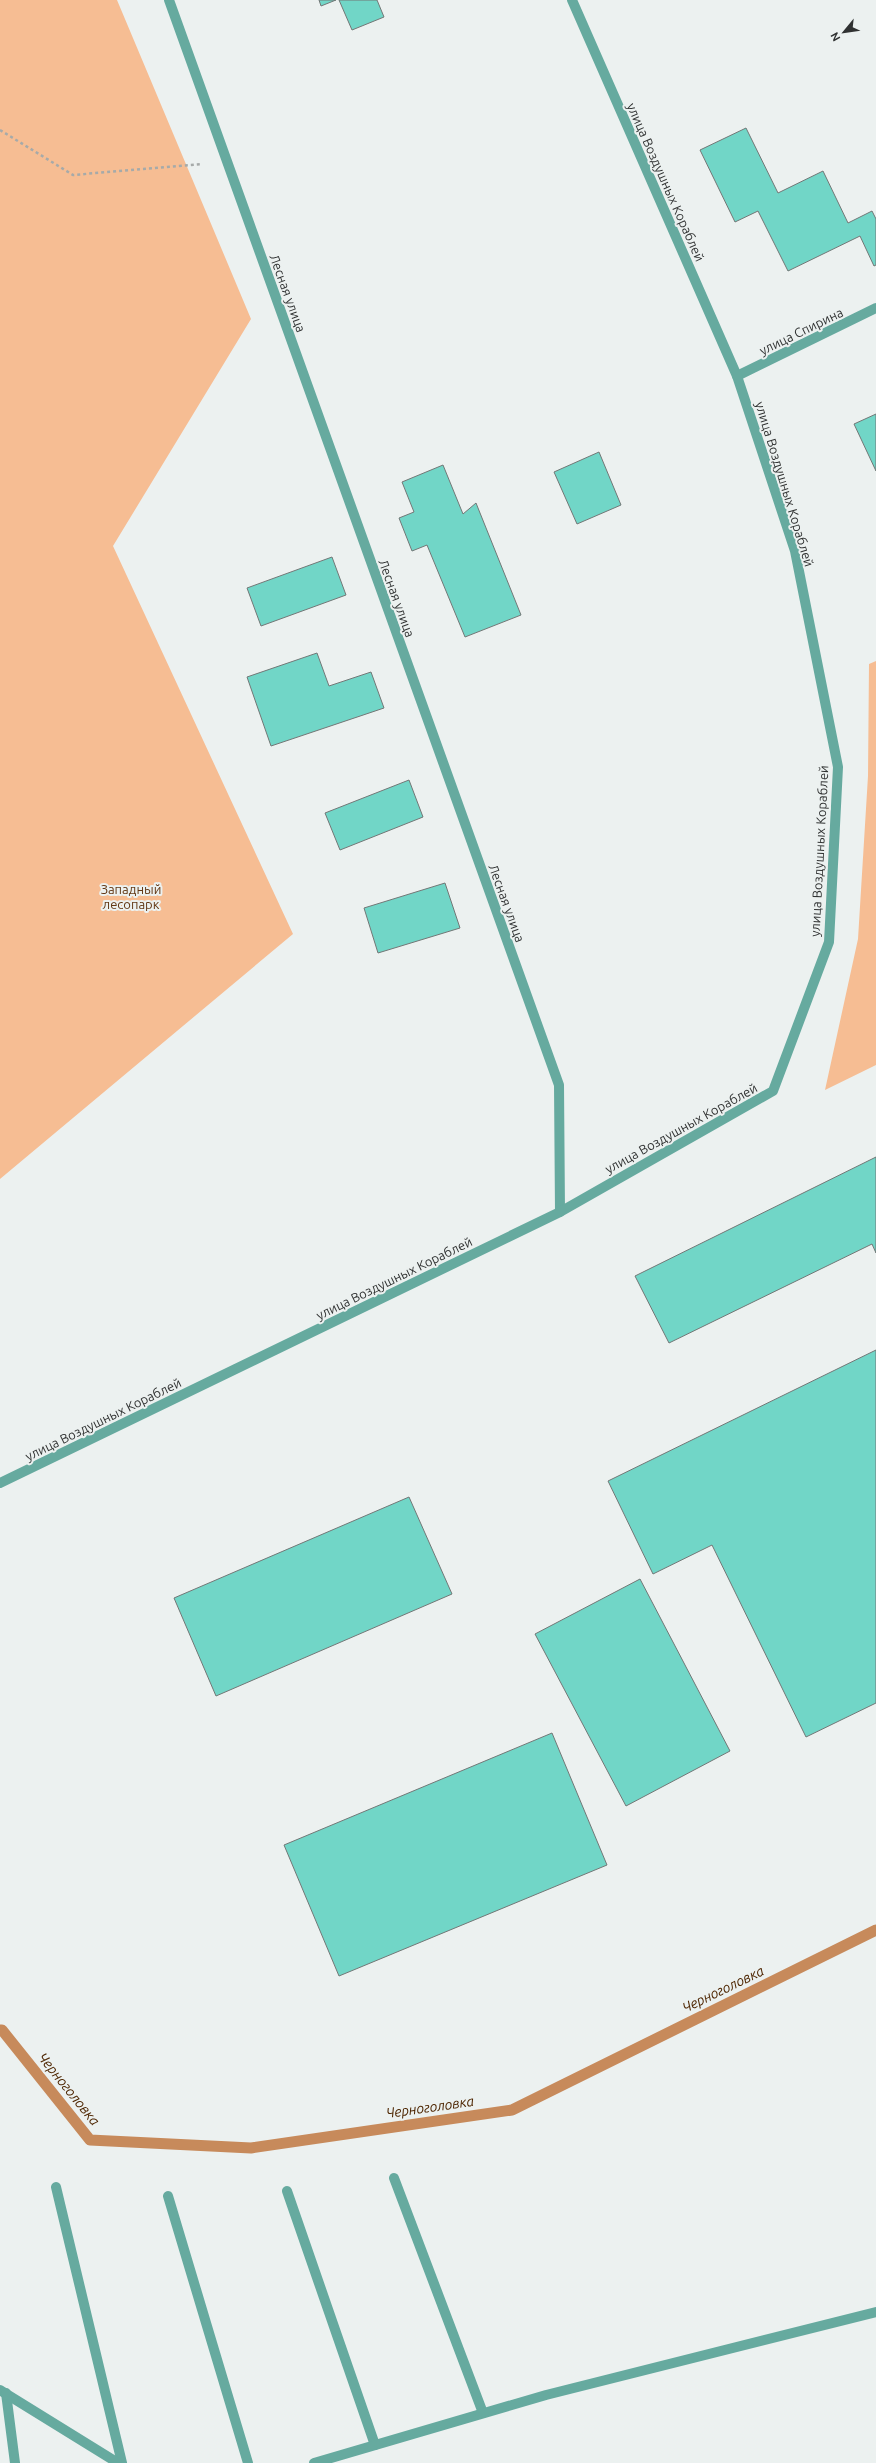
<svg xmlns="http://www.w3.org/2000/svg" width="876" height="2463" font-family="Ubuntu,sans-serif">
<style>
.green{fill:#f6bd93}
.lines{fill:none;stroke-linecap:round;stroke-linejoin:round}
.stream{stroke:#c78a5b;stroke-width:11}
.building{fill:#71d6c7;stroke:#727776}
.path{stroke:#a6aaa9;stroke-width:2.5;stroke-dasharray:3 3;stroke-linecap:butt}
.lane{stroke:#66aa9f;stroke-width:10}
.street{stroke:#66aa9f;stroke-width:10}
.labels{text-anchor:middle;stroke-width:4;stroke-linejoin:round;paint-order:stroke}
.street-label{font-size:13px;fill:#303232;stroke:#ecf1f0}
.park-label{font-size:13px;fill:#623815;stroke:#ecf1f0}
.water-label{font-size:14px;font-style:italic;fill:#4d2500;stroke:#ecf1f0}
</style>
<rect width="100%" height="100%" fill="#ecf1f0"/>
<g class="green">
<path d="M0 0H117L251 319 113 546 293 934 0 1179Z"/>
<path d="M876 661V1065L825 1090 858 939 868 776 869 664Z"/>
</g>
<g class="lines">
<path class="stream" d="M0 2030H2L90 2140 251 2148 512 2110 876 1930"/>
</g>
<g class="building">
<path d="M319 0H336L321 6Z"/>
<path d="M339 0H377L384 17 352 30Z"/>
<path d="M746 128 778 193 823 171 848 223 872 211 876 219V265L874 266 860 236 788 271 758 211 735 222 700 150Z"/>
<path d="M876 414V471L854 424Z"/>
<path d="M599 452 621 505 577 524 554 472Z"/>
<path d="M443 465 463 514 476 503 521 615 465 637 427 545 412 551 399 518 414 512 402 482Z"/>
<path d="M332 557 346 595 261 626 247 588Z"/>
<path d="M317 653 329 686 371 672 384 708 271 746 247 677Z"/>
<path d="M409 780 423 817 340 850 325 813Z"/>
<path d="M445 883 460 928 378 953 364 908Z"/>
<path d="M876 1157V1253L872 1244 669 1343 635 1276Z"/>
<path d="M876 1350V1703L806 1737 712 1545 653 1574 608 1481Z"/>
<path d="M409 1497 452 1594 216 1696 174 1598Z"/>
<path d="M640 1579 730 1751 626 1806 535 1634Z"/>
<path d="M552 1733 607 1865 339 1976 284 1845Z"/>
</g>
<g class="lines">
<path class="path" d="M0 130 73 175 202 164"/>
<g class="lane">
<path d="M394 2178 483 2413"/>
<path d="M56 2187 122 2463"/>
<path d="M287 2191 375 2445"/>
<path d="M168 2196 248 2463"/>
<path d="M0 2390 118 2463"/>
<path d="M6 2393 15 2463"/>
<path d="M314 2463 546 2395 876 2312"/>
</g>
<g class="street">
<path d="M169 0 559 1085 560 1212"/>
<path d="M737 376 876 308"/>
<path d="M0 1483 560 1212 773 1091 829 942 838 767 795 551 737 376 572 0"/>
</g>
</g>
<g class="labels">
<g class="street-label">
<text transform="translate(666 182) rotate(66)" y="5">улица Воздушных Кораблей</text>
<text transform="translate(288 293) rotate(70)" y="5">Лесная улица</text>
<text transform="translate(801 331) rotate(-26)" y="5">улица Спирина</text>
<text transform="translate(785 484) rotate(73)" y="5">улица Воздушных Кораблей</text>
<text transform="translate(397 598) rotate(70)" y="5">Лесная улица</text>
<text transform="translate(819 851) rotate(-87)" y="5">улица Воздушных Кораблей</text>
<text transform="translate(507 903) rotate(70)" y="5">Лесная улица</text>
<text transform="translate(681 1128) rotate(-29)" y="5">улица Воздушных Кораблей</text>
<text transform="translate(394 1278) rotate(-26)" y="5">улица Воздушных Кораблей</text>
<text transform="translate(103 1419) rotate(-26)" y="5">улица Воздушных Кораблей</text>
</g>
<g class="park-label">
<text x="131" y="894">Западный<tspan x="131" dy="15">лесопарк</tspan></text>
</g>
<g class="water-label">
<text transform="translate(723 1989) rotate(-26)" y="5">Черноголовка</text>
<text transform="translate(69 2089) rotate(51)" y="5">Черноголовка</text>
<text transform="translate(430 2107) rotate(-8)" y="5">Черноголовка</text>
</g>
</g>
<g transform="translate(844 32) rotate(241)" stroke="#ecf1f0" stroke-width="3" paint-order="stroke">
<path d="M0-3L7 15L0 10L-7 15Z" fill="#303232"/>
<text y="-6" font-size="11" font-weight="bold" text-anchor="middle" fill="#303232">N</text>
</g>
</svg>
